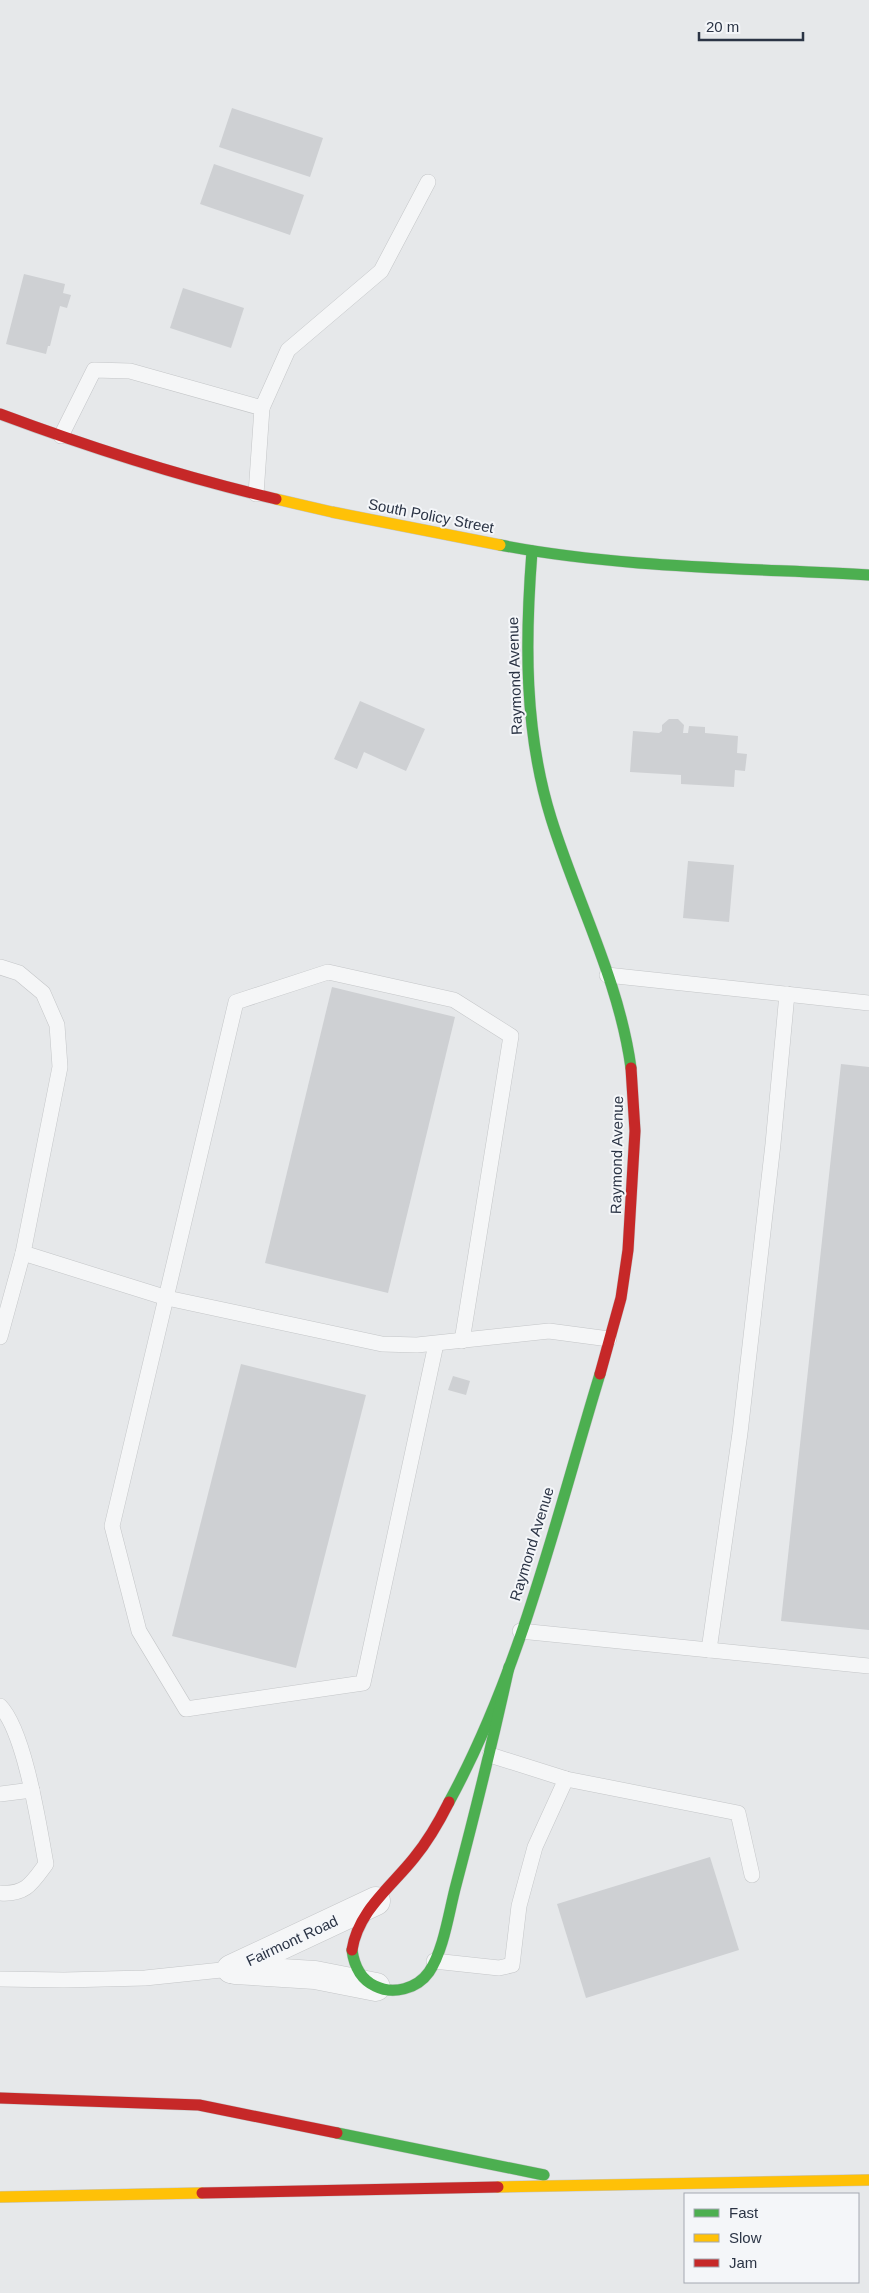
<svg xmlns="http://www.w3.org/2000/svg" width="869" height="2293" font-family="Helvetica,sans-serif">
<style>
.building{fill:#ced0d3}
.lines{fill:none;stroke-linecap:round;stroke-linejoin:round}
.lane-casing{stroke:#c4c6c8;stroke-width:16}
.street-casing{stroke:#c4c6c8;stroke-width:29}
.fast-casing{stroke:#c4c6c8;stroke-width:12}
.slow-casing{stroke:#c4c6c8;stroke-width:12}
.jam-casing{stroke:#c4c6c8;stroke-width:12}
.lane{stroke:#f5f6f7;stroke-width:15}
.street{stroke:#f5f6f7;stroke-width:28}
.fast{stroke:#4caf50;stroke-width:11}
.slow{stroke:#ffc107;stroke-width:11}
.jam{stroke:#c62828;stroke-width:11}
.labels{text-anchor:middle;stroke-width:4;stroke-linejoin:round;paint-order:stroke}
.street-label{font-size:15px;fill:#2b3445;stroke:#f4f6f9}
</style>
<rect width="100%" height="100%" fill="#e6e8ea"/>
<g class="building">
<path d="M232 108 323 138 310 177 219 147Z"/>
<path d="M214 164 304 195 290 235 200 204Z"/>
<path d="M24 274 65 284 63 293 71 295 67 308 60 306 50 346H48L46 354 6 344Z"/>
<path d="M183 288 244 308 231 348 170 328Z"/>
<path d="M360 701 425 729 406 771 364 752 357 769 334 759Z"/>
<path d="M669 719H678L684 725 683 733H688L689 726 705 727V733L738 736 737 753 747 754 745 771 735 770 734 787 681 784V775L630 772 633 731 659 733 662 731V725Z"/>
<path d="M688 861 734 865 729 922 683 918Z"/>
<path d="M332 987 455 1017 388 1293 265 1263Z"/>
<path d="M841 1064 869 1067V1630L781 1621Z"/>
<path d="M241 1364 366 1395 296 1668 172 1636Z"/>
<path d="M453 1376 470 1381 466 1395 448 1390Z"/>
<path d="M710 1857 739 1950 586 1998 557 1904Z"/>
</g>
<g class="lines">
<g class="lane-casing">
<g id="lane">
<path d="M262 408 288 350 381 271 428 182"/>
<path d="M61 436 94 370 130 371 262 408 256 494"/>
<path d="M0 967 19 973 43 993 57 1025 60 1067 23 1253 0 1337"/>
<path d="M607 975 869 1003"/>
<path d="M23 1253 167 1298 382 1344 417 1345 549 1331 609 1339"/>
<path d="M436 1344 363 1683 186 1709 139 1631 112 1526 236 1002 328 972 454 1000 511 1036 462 1341"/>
<path d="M520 1631 869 1666"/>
<path d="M709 1650 740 1433 773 1144 787 994"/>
<path d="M0 1706C25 1732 39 1826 46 1864 32 1883 26 1895 0 1893"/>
<path d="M490 1755 566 1779 738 1813 752 1875"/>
<path d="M0 1794 32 1790"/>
<path d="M434 1961 499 1968 512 1965 519 1906 535 1847 566 1779"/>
<path d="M0 1979 64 1980 145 1978 231 1969"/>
</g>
</g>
<g class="street-casing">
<g id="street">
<path d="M231 1969 376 1901"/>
<path d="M235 1970 315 1975 376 1987"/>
</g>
</g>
<g class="fast-casing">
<g id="fast">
<path d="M500 545C618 568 748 568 869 575"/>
<path d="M532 551C525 641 524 731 551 818 577 902 619 980 631 1068"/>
<path d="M449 1802C521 1670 556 1518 600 1374"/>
<path d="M352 1950C354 1965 360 1979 375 1986 393 1995 417 1989 429 1972 444 1950 449 1911 456 1885 475 1813 493 1740 509 1667"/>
<path d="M337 2133 544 2175"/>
</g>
</g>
<g class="slow-casing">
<g id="slow">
<path d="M276 499 332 512 500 545"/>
<path d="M498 2187 869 2180"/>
<path d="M0 2197 202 2193"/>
</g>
</g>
<g class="jam-casing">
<g id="jam">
<path d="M0 414C91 448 182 477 276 499"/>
<path d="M600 1374 621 1298 628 1250 635 1131 631 1068"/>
<path d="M352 1950C358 1911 391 1887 414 1858 428 1841 439 1822 449 1802"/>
<path d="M0 2098 199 2105 337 2133"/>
<path d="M202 2193 498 2187"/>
</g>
</g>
<use href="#lane" class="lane"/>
<use href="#street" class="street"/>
<use href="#fast" class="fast"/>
<use href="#slow" class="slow"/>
<use href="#jam" class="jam"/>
</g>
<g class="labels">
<g class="street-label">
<text transform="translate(431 516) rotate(11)" y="5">South Policy Street</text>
<text transform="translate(515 676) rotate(-92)" y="5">Raymond Avenue</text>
<text transform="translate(617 1155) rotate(-89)" y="5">Raymond Avenue</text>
<text transform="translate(532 1544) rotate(-73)" y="5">Raymond Avenue</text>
<text transform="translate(292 1941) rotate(-25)" y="5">Fairmont Road</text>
</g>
</g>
<rect x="684" y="2193" width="175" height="90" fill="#f4f6f9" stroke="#a4a8b1"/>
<rect x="694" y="2209" width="25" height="8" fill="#4caf50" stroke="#a4a8b1"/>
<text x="729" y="2218" font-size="15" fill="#2b3445">Fast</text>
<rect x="694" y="2234" width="25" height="8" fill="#ffc107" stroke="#a4a8b1"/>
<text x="729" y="2243" font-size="15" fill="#2b3445">Slow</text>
<rect x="694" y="2259" width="25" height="8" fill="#c62828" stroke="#a4a8b1"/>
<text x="729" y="2268" font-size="15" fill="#2b3445">Jam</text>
<path d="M699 32v8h104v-8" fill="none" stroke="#2b3445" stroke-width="2.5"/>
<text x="706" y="32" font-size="15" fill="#2b3445" stroke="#f4f6f9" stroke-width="4" paint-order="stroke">20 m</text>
</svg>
